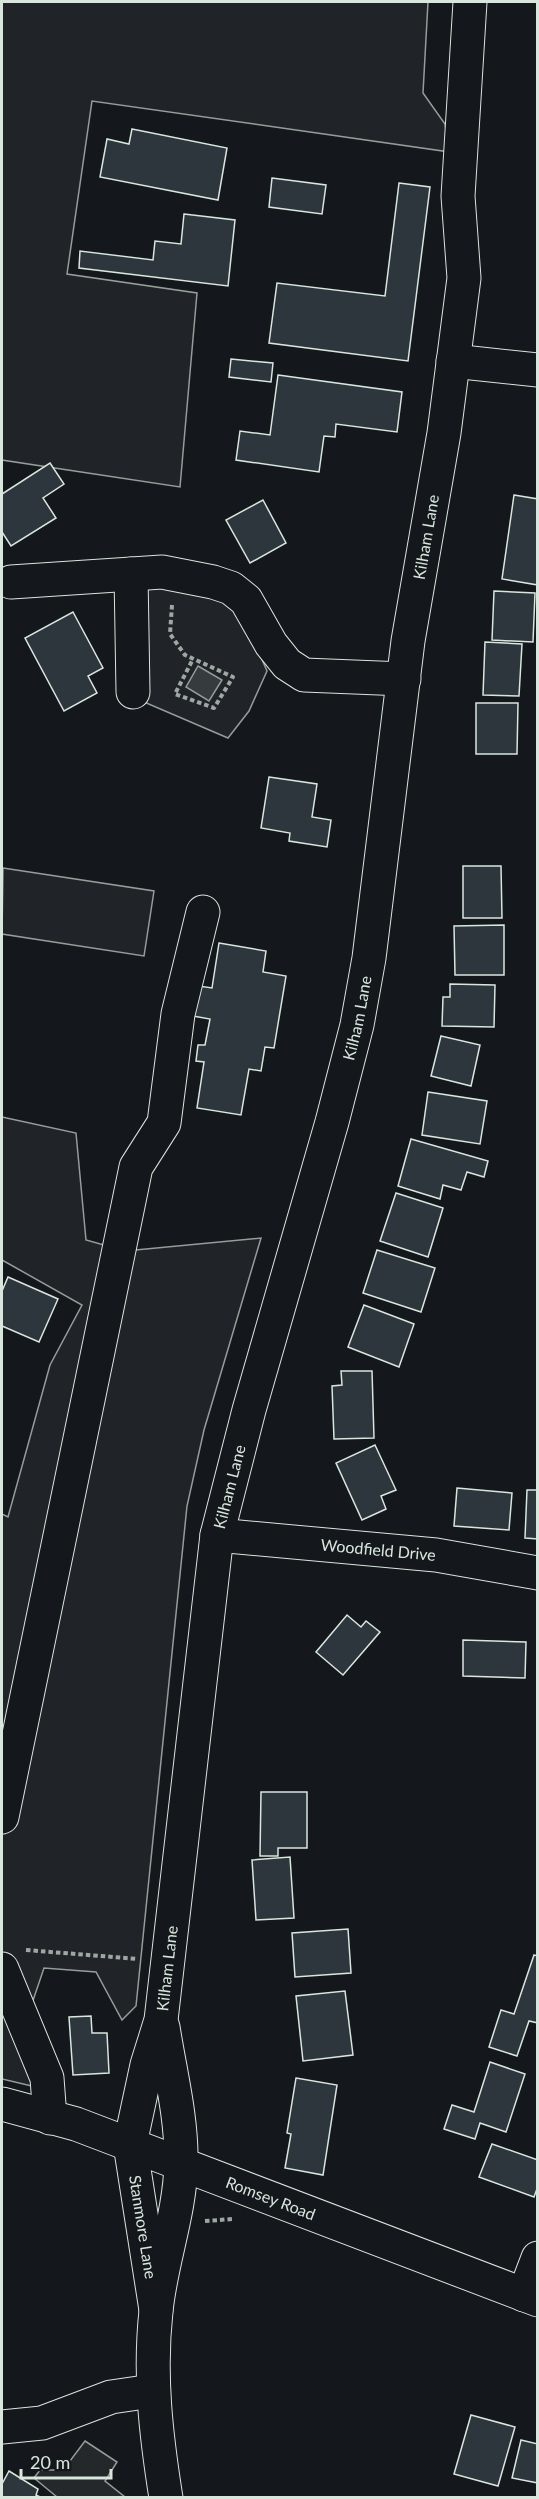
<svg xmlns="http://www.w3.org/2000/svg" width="539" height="2499" font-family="Lato,sans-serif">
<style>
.green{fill:#202428;stroke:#939e99;stroke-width:1.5}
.parking{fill:#24282b;stroke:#939e99;stroke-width:1.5}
.water{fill:#363b3e;stroke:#939e99;stroke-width:1.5}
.building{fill:#2c363c;stroke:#d8e6dc;stroke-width:1.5}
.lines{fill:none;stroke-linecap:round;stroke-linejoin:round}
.minor-casing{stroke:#d8e6dc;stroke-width:35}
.major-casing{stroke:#d8e6dc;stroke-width:35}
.path{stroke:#9da8a2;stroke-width:4;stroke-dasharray:4.5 3;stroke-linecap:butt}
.minor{stroke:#14181c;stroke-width:33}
.major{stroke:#14181c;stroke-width:33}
.labels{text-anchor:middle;stroke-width:4.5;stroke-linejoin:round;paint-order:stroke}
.street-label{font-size:16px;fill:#d8e6dc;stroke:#14181c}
</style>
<rect width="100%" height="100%" fill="#14181c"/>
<g class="green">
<path d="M2 2H428L423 93 445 124 450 152 92 101 67 274 197 293 180 487 2 460Z"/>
<path d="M151 583 212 593 245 620 267 671 249 711 228 738 144 702 141 598Z"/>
<path d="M3 868 154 891 144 956 2 934Z"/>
<path d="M2 1117 76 1133 86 1240 125 1251 261 1238 204 1430 187 1506 136 2006 122 2020 96 1972 44 1968 25 2024 36 2087 2 2079V1514L8 1517 50 1365 82 1305 2 1260Z"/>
</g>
<path class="parking" d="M85 2441 117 2462 105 2481 125 2497H57L34 2478 40 2470H55L67 2465Z"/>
<path class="water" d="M198 666 222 680 209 701 186 687Z"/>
<g class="building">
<path d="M132 129 227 148 218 200 100 177 107 139 129 144Z"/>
<path d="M272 178 326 185 322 214 269 207Z"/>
<path d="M399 183 430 187 408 361 269 343 277 283 385 296Z"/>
<path d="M184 214 235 220 228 286 79 268 80 251 153 260 155 241 181 244Z"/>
<path d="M231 359 273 363 271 382 229 377Z"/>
<path d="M278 375 402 392 397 432 336 424 335 437 324 436 319 472 236 460 240 431 270 435Z"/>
<path d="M50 463 64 484 43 498 56 518 11 546 2 532V494Z"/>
<path d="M514 495 538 499V585L502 579Z"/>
<path d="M263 500 286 543 250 563 226 520Z"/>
<path d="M494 591 535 593 533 642 492 640Z"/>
<path d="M73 612 103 668 88 676 97 693 64 711 25 638Z"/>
<path d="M485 642 522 644 519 696 483 695Z"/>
<path d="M476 703H518L517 754H476Z"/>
<path d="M269 777 317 784 312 817 331 820 327 847 289 841 290 833 261 828Z"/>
<path d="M463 866H501L502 918H463Z"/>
<path d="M504 925V975H455L454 926Z"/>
<path d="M219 943 266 951 263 972 286 976 274 1048 265 1047 261 1071 249 1069 241 1115 197 1108 204 1062 196 1061 198 1045H205L210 1019 187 1015 192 985 212 988Z"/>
<path d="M450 984 495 985 494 1027 442 1026 443 997H450Z"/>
<path d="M441 1036 480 1045 471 1086 431 1076Z"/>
<path d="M428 1092 487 1101 480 1144 422 1135Z"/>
<path d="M411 1139 488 1161 484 1177 467 1172 461 1190 443 1185 440 1199 398 1186Z"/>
<path d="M396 1193 443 1208 428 1257 380 1241Z"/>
<path d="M377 1250 435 1268 421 1312 363 1293Z"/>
<path d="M8 1277 58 1299 39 1342 2 1326V1291Z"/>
<path d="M364 1305 414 1324 399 1367 348 1347Z"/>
<path d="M341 1371H372L374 1438 334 1439 332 1386 342 1385Z"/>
<path d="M375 1445 396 1490 381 1496 386 1509 362 1520 336 1463Z"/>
<path d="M457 1488 512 1493 509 1530 454 1526Z"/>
<path d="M527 1490H538V1539L525 1538Z"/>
<path d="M347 1615 361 1627 366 1621 380 1632 343 1675 316 1652Z"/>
<path d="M463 1640 526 1642 525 1678 463 1676Z"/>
<path d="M261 1792H307V1848H278V1856H260Z"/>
<path d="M290 1857 294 1918 256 1920 252 1860Z"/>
<path d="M348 1929 351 1973 295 1977 292 1933Z"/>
<path d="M534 1955 538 1956V2023L529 2021 517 2056 489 2047 501 2010 514 2014Z"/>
<path d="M345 1991 353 2055 303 2061 296 1996Z"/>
<path d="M91 2016 92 2033H107L109 2073 73 2075 69 2017Z"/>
<path d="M490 2062 525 2074 506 2132 480 2123 475 2139 444 2129 452 2105 474 2112Z"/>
<path d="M296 2078 337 2085 323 2175 285 2168 291 2134 287 2133Z"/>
<path d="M492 2144 538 2160V2186L534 2197 479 2177Z"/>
<path d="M471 2415 515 2427 498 2486 454 2474Z"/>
<path d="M521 2440 538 2444V2483L512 2478Z"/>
<path d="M9 2471 38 2489 36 2495 42 2498H2V2484Z"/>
</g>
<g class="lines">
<g class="minor-casing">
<g id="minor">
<path d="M453 361 538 370"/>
<path d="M131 574 133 692"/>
<path d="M11 582 162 572 213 582 231 588 246 600 271 644 287 664 304 675 404 679"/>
<path id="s1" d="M217 1535 436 1555 538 1573"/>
<path d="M2 1817 136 1167 164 1123 178 1014 203 912"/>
<path d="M2 1969 47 2078 50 2118"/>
<path d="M163 2027C170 2072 182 2118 181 2163 180 2214 161 2261 156 2311 149 2375 156 2435 166 2498"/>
<path d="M524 2295 538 2258"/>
<path id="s2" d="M156 2310 130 2144 147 2065 161 2020 217 1535 249 1410 332 1122 357 1025 369 958 408 641 444 433 464 278 458 196 470 2"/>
<path d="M2 2427 42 2423 111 2397 152 2391"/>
</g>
</g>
<g class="major-casing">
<g id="major">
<path id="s3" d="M2 2104 76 2124 538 2300"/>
</g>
</g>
<g class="path">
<path d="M172 605 170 634 185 655 233 677 214 708 175 694 193 659"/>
<path d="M26 1950 138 1959"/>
<path d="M205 2221 233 2219"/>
</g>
<use href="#minor" class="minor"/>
<use href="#major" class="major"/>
</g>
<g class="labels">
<g class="street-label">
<text dy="6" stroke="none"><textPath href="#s2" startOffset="1806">Kilham Lane</textPath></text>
<text dy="6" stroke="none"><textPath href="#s2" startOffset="1320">Kilham Lane</textPath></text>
<text dy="6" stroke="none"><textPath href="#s2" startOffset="834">Kilham Lane</textPath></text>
<text dy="6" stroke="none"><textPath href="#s1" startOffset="162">Woodfield Drive</textPath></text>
<text dy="6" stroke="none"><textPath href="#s2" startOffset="348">Kilham Lane</textPath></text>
<text dy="6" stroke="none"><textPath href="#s3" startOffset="285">Romsey Road</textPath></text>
<text transform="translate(143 2227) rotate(81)" y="6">Stanmore Lane</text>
</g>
</g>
<rect width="539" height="2499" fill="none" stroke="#d8e6dc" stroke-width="6"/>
<path d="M21 2469v9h90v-9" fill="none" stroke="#d8e6dc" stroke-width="3"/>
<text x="30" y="2469" font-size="18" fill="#d8e6dc" stroke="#14181c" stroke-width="4.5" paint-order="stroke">20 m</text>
</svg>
